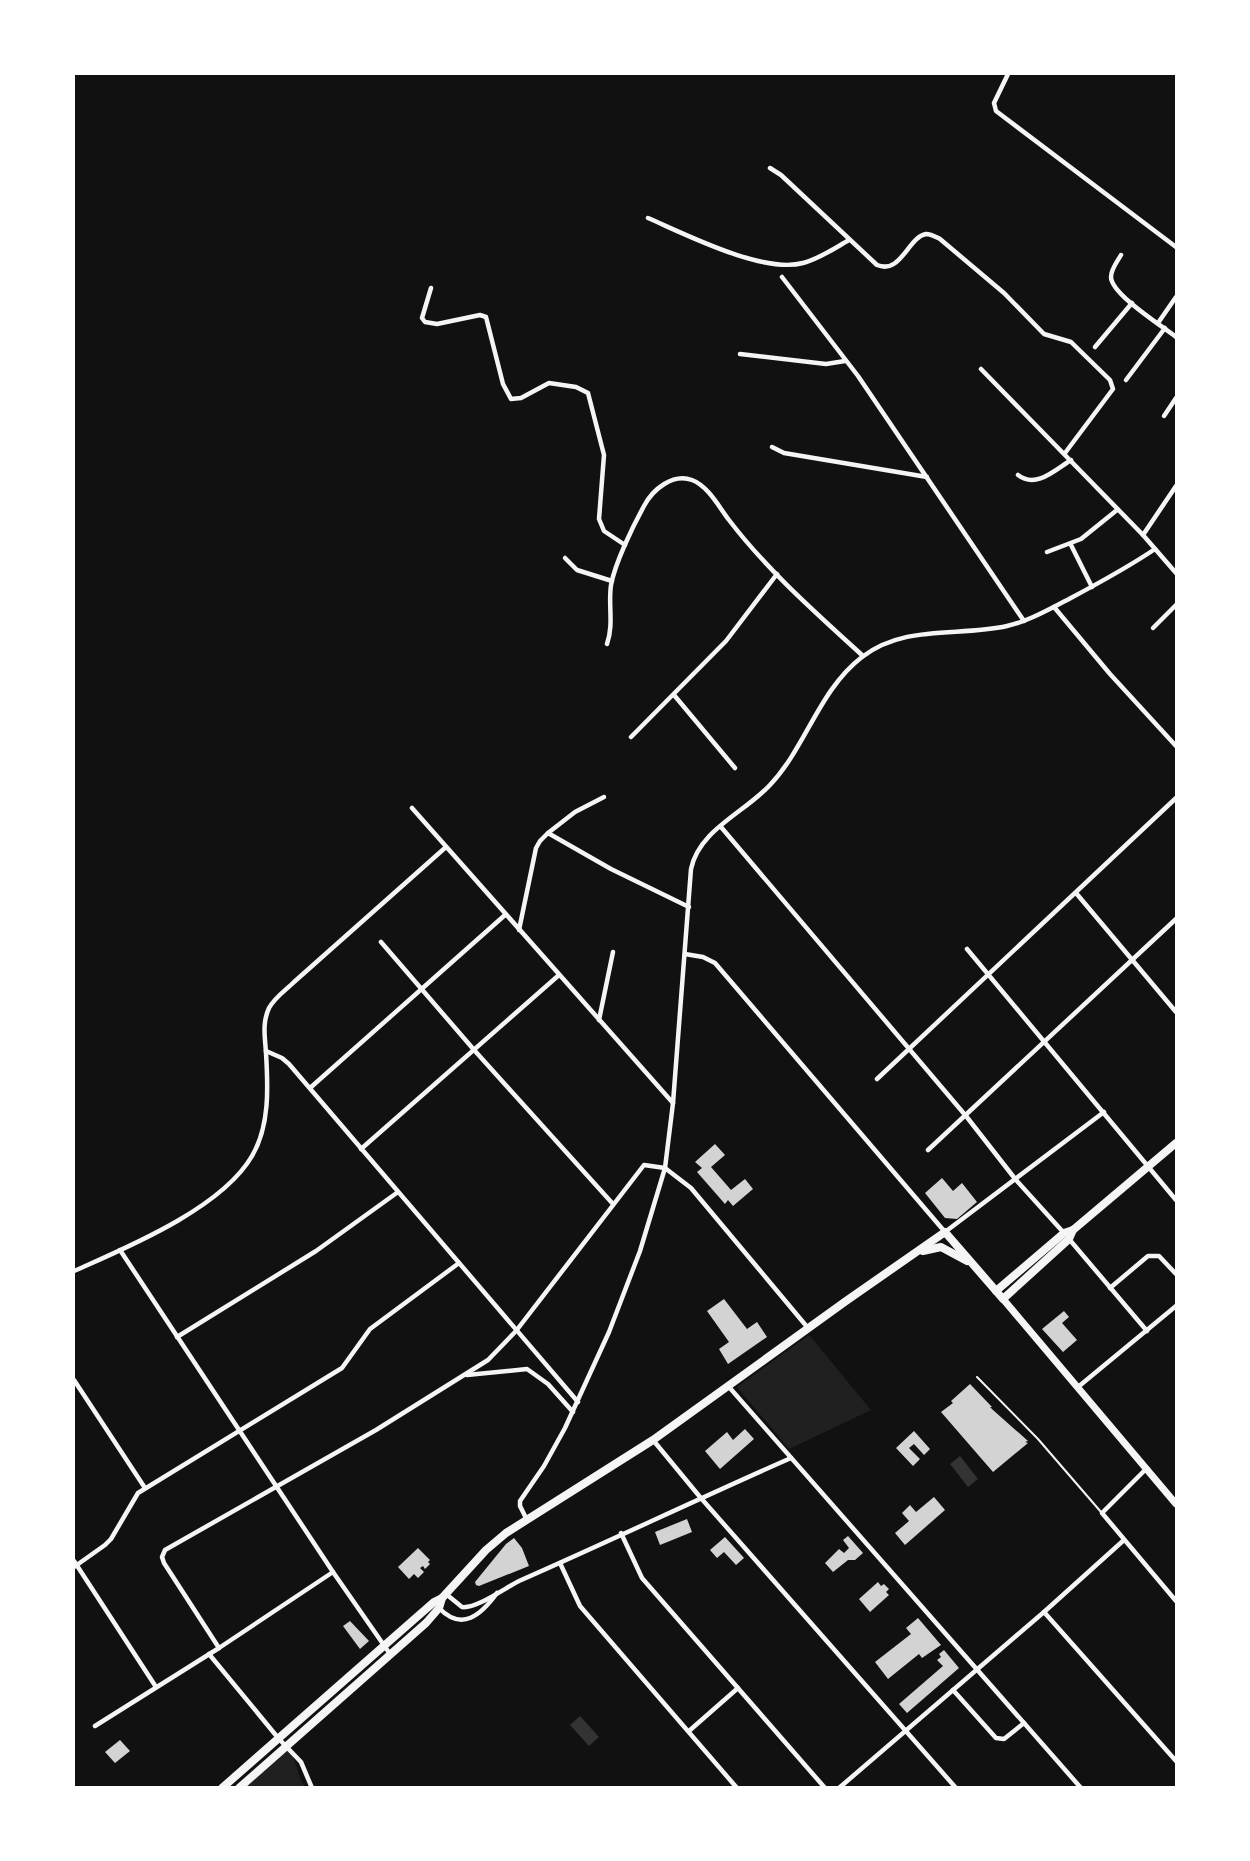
<svg xmlns="http://www.w3.org/2000/svg" width="1250" height="1861" font-family="'Exo 2',sans-serif">
<style>
.green{fill:#202020}
.water{fill:#333}
.building{fill:#d3d3d3}
.lines{fill:none;stroke-linecap:round;stroke-linejoin:round}
.service{stroke:#f5f5f5;stroke-width:2}
.minor{stroke:#f5f5f5;stroke-width:4.5}
.secondary{stroke:#f5f5f5;stroke-width:7}
.primary{stroke:#f5f5f5;stroke-width:8}
</style>
<rect width="100%" height="100%" fill="#111"/>
<g class="green">
<path d="M809 1335 871 1410 789 1449 737 1387Z"/>
<path d="M286 1748C300 1762 295 1774 305 1787L244 1788Z"/>
</g>
<g class="water">
<path d="M960 1456 978 1479 968 1487 950 1464Z"/>
<path d="M580 1716 599 1737 589 1746 570 1725Z"/>
</g>
<g class="building">
<path d="M715 1144 725 1155 711 1167 731 1190 745 1179 753 1189 733 1206 728 1200 725 1204 697 1172 702 1168 695 1162Z"/>
<path d="M942 1178 953 1191 962 1183 977 1202 957 1219 945 1218 925 1193Z"/>
<path d="M724 1299 747 1329 757 1322 767 1337 728 1364 719 1349 729 1342 707 1311Z"/>
<path d="M1064 1311 1069 1317 1062 1323 1077 1340 1063 1352 1042 1329Z"/>
<path d="M970 1384 992 1407H990L993 1410 1028 1441 1025 1442 1028 1443 993 1472 941 1412 953 1403 951 1401Z"/>
<path d="M745 1429 754 1439 720 1469 705 1451 727 1432 733 1440Z"/>
<path d="M914 1431 930 1449 924 1455 914 1444 909 1448 920 1459 913 1466 896 1448Z"/>
<path d="M934 1497 945 1510 905 1545 895 1533 909 1521 902 1513 910 1505 916 1512Z"/>
<path d="M687 1519 692 1532 660 1545 655 1532Z"/>
<path d="M848 1536 863 1553 855 1560H848L833 1572 825 1563 839 1549 844 1553 849 1548 843 1540Z"/>
<path d="M725 1537 744 1558 736 1565 724 1552 717 1558 710 1550Z"/>
<path d="M514 1538 522 1548 529 1566 479 1586 476 1585 475 1582 506 1544Z"/>
<path d="M418 1548 430 1560 428 1562 430 1564 425 1569 423 1566 420 1568 424 1572 418 1578 414 1574 409 1579 398 1567Z"/>
<path d="M878 1582 881 1586 884 1584 889 1589 886 1592 889 1595 870 1612 859 1599Z"/>
<path d="M918 1618 941 1645 922 1658 919 1654 888 1679 875 1662 911 1634 906 1628Z"/>
<path d="M350 1621 369 1641 360 1649 343 1626Z"/>
<path d="M944 1650 959 1668 907 1713 899 1704 943 1666 937 1660 941 1657 939 1654Z"/>
<path d="M120 1740 130 1751 115 1763 105 1752Z"/>
</g>
<g class="lines">
<path class="service" d="M977 1377 1038 1439 1101 1512"/>
<g class="minor">
<path d="M1008 74 994 103 996 111 1176 247"/>
<path d="M770 168 781 175 877 265C901 275 908 237 926 234 931 234 936 237 940 239L1004 293 1044 334 1071 342 1110 380 1113 389 1065 453"/>
<path d="M648 218C685 234 763 274 803 263 819 259 835 248 849 240"/>
<path d="M1121 255C1117 262 1111 269 1111 277 1111 294 1162 326 1176 337"/>
<path d="M782 277 858 376 1024 621"/>
<path d="M431 288 422 318 425 322 437 324 480 315 486 317 503 384 511 399 521 398 549 383 576 387 588 393 604 455 599 519 604 531 625 545"/>
<path d="M1158 323 1176 297"/>
<path d="M1095 347 1132 303"/>
<path d="M740 354 826 364 845 361"/>
<path d="M981 369 1143 535 1176 573"/>
<path d="M1126 380 1165 328"/>
<path d="M1164 416 1176 398"/>
<path d="M772 447 784 453 927 477"/>
<path d="M1018 475C1036 489 1055 470 1071 460"/>
<path d="M1143 535 1176 486"/>
<path d="M1071 545 1092 587"/>
<path d="M1047 552 1081 539 1117 510"/>
<path d="M565 558 577 570 612 581"/>
<path d="M1054 607 1110 674 1176 746"/>
<path d="M1153 628 1176 605"/>
<path d="M607 644C614 624 608 605 611 585 615 563 633 526 644 506 653 489 673 473 692 480 708 486 719 507 729 520 767 570 816 613 863 656"/>
<path d="M674 695 735 768"/>
<path d="M631 737 726 641 777 574"/>
<path d="M412 808 673 1103"/>
<path d="M721 827 966 1116 1016 1180 1064 1233"/>
<path d="M548 833 575 812 604 797"/>
<path d="M1076 893 1176 1012"/>
<path d="M519 930 536 848 540 841 548 833 611 869 689 907"/>
<path d="M381 942 475 1051 613 1204"/>
<path d="M967 949 1176 1200"/>
<path d="M685 954 703 957 715 963 945 1232 1104 1112"/>
<path d="M599 1020 613 952"/>
<path d="M266 1051 282 1058 289 1064 578 1402"/>
<path d="M877 1079 1176 798"/>
<path d="M310 1088 505 915"/>
<path d="M361 1149 559 975"/>
<path d="M928 1150 1176 919"/>
<path d="M1069 1239 1147 1331"/>
<path d="M120 1250 333 1572 390 1654"/>
<path d="M74 1271C128 1247 222 1208 252 1156 270 1126 268 1086 266 1053 265 1037 262 1023 269 1008 275 997 286 990 294 982L446 847"/>
<path d="M1110 1288 1148 1256H1159L1176 1274"/>
<path d="M177 1337 316 1251 398 1192"/>
<path d="M467 1375 527 1369 548 1384 573 1412"/>
<path d="M74 1380 145 1488"/>
<path d="M729 1387 1081 1788"/>
<path d="M1078 1387 1176 1306"/>
<path d="M653 1440 700 1497 956 1788"/>
<path d="M1147 1468 1102 1513 1176 1601"/>
<path d="M527 1520 520 1506V1501L544 1466 565 1428 609 1332 640 1251 665 1168 673 1103 691 869C699 830 744 813 770 785 806 747 819 690 862 657 905 624 958 637 1007 626 1029 621 1049 609 1069 599 1099 583 1127 568 1155 549"/>
<path d="M621 1533 642 1578 825 1788"/>
<path d="M74 1561 156 1687"/>
<path d="M560 1563 580 1606 737 1788"/>
<path d="M74 1567 105 1545 111 1539 138 1493 342 1368 370 1329 459 1263"/>
<path d="M446 1594 462 1607C476 1609 505 1588 519 1581 610 1541 700 1498 791 1458"/>
<path d="M439 1608C462 1632 481 1615 497 1593"/>
<path d="M1044 1612 1176 1761"/>
<path d="M219 1648 164 1563 162 1557 165 1550 376 1430 488 1360 516 1331 644 1165 665 1168 691 1188 808 1328"/>
<path d="M209 1654 279 1739 301 1762 312 1788"/>
<path d="M953 1690 996 1738 1004 1739 1024 1723"/>
<path d="M95 1726 219 1648 333 1572"/>
<path d="M689 1731 738 1688"/>
<path d="M839 1788 1044 1612 1124 1540"/>
</g>
<path class="secondary" d="M1003 1299 1176 1504"/>
<g class="primary">
<path d="M923 1251 941 1247 967 1261"/>
<path d="M996 1291 1064 1233 1073 1230 1176 1143"/>
<path d="M222 1788 410 1623 434 1602 442 1598 486 1550 506 1533 653 1440 846 1301 945 1232 1003 1299 1069 1239 1073 1230"/>
<path d="M239 1788 426 1623 439 1608 442 1598"/>
</g>
</g>
<rect width="1250" height="1861" fill="none" stroke="#ffffff" stroke-width="150"/>
</svg>
